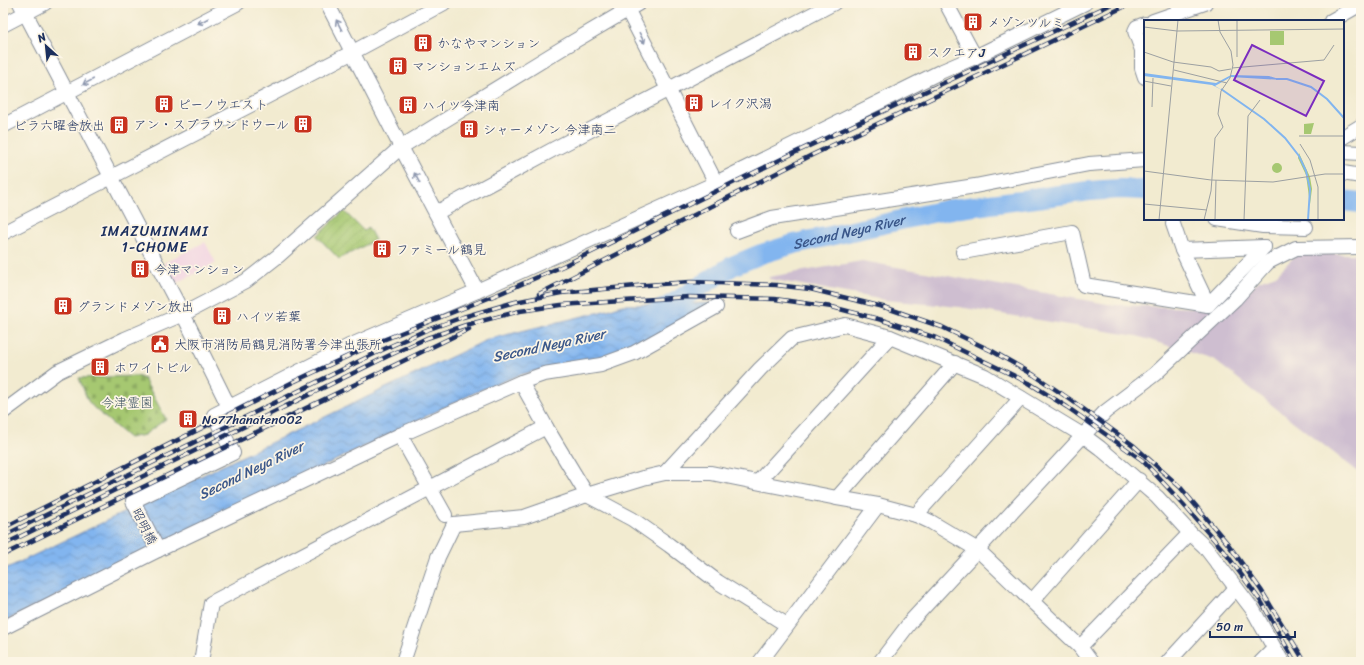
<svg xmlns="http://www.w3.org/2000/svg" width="1364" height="665" font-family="Sriracha,'Klee One',sans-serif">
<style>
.built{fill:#f1d0e2}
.industrial{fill:#cebed0}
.cemetery{fill:url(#cemetery-stones);stroke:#607c68}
.garden{fill:url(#garden-furrows);stroke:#607c68}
.water{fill:url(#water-waves);stroke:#4e72a6}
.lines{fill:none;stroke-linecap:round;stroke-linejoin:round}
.river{stroke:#82b5ef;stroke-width:20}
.minor-casing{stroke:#868d97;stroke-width:16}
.minor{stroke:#fff;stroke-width:14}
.rail-casing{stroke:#1b2f5e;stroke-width:4.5}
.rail{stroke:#fcf5e5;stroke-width:3;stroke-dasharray:9;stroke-linecap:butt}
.oneway{stroke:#8d97ae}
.labels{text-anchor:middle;stroke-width:3.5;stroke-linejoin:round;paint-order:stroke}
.poi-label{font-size:13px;fill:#1b2f5e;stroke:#fcf5e5;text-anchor:start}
.park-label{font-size:13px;fill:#3e5563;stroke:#fcf5e5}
.street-label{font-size:13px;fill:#1b2f5e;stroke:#fcf5e5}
.neighbourhood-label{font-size:14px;letter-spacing:1px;fill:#1b2f5e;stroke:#fcf5e5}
.water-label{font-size:14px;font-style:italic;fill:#3a578a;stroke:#fcf5e5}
.inset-river{fill:none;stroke:#82b5ef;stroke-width:2}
.inset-road{fill:none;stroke:#9ca0a2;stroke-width:1}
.view{fill:#7b2cbf;fill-opacity:0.15;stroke:#7b2cbf;stroke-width:2}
.inset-edge{fill:none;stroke:#1b2f5e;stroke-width:2}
</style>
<defs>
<pattern id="cemetery-stones" width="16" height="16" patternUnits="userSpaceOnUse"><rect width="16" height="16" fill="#a6c871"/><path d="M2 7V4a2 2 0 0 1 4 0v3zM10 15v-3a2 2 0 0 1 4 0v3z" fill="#8eac64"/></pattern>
<pattern id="garden-furrows" width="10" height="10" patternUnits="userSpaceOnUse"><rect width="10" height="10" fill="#a6c871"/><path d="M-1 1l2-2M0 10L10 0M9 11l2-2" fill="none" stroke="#8eac64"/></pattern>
<pattern id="water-waves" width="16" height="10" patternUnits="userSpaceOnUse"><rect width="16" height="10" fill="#82b5ef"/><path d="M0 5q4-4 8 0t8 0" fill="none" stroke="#6a94c5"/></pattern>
</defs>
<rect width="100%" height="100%" fill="#fcf5e5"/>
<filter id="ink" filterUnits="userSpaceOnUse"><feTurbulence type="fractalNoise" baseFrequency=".025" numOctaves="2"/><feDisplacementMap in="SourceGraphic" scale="8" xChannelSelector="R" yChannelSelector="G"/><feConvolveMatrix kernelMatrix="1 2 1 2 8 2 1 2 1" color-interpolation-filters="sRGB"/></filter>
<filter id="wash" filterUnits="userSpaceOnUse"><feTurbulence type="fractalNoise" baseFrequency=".012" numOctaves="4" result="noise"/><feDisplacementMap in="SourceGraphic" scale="16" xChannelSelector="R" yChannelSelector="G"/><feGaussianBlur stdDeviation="0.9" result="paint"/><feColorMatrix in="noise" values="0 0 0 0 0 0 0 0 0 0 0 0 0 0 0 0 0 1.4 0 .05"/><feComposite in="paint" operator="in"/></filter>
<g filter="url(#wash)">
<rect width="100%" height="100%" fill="#f2ebd0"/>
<path class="built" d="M205 242 216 263 175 284 164 263Z"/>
<path class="industrial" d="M1297 254H1361V474L1214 360 1137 336 959 307 885 300 769 279V277L862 261 1113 305 1230 309 1259 281 1276 275Z"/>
<path class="cemetery" d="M137 376 144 379 166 419 144 435 129 438 94 408 88 401 79 378Z"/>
<path class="garden" d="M344 211 364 231 368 227 375 240 339 259 317 236Z"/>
<path class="water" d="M716 303 640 346 607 357 565 364 522 374 478 391 3 622V570L489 339 608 310 622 305Z"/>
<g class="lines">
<g class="river">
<path d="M1343 201 1361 203"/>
<path id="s1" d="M650 316 674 303 732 266 761 254 794 244 945 210 1089 191 1120 189 1145 190"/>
</g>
</g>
</g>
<g filter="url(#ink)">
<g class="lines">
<g class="minor-casing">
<g id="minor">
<path d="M20 3 183 314 229 407"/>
<path d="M327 3 401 147 477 291"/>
<path d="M624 3 716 183"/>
<path d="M946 3 975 57"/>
<path d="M1153 21 1205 3"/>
<path d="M1331 21 1361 4"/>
<path d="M1145 24 1137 27 1135 31 1142 50V68L1145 77"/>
<path d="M3 25 45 3"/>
<path d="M3 126 238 3"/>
<path d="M1343 137 1361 126"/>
<path d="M1343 152 1361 153"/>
<path d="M1343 173 1361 176"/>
<path d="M436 213 554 149 834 3"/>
<path d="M1217 219 1263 226 1306 227"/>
<path d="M737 231 772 218 975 186 1089 164 1145 160"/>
<path d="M3 233 353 52 444 3"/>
<path d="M1182 250 1264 247"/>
<path d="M963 252 1072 232 1084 285 1208 305 1182 250 1173 224"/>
<path d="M1208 305 1264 247"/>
<path d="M521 382 546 427 587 495 632 519 669 545 718 582 787 625"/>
<path d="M3 412 57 372 125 339 183 314 246 281 278 256 401 147 566 46 639 3"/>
<path d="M400 435 445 515"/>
<path d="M665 473 760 369 792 338 845 325 890 337 985 376 1084 436 1100 448 1157 497 1190 533 1205 547 1253 610 1282 662"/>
<path d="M758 482 890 337"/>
<path d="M837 498 955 363"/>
<path d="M916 515 1021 398"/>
<path d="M454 524 524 517 587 495 643 478 665 473H711L837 498 878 505 916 515 931 522 978 550 1080 647 1091 662"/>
<path d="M158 550 133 501 233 453 214 415 349 346 477 291 716 183 940 72 975 57 1085 3"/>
<path d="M1032 601 1139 480"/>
<path d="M3 628 158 550 400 435 521 382 544 374 601 365 634 353 716 307"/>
<path d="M1080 647 1190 533"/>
<path d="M201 662 211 603 546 427"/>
<path d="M403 662 438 557 454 524"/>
<path d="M760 662 878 505"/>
<path d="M880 662 912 620 1105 412 1155 374 1235 299 1268 262 1296 248 1361 247"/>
<path d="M1168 662 1236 588"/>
<path d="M1261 662 1274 649"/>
</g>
</g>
<use href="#minor" class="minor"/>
<g class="rail-casing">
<g id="rail">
<path d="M539 294 812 155 1132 3"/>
<path d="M3 528 293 382 378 342 501 293 563 266 794 153 1114 3"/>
<path d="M3 536 382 350 424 331 463 317 515 302 561 293 647 285 690 282 776 285 810 289 887 308 942 327 992 351 1034 375 1071 400 1133 445 1180 487 1228 544 1261 590 1305 662"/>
<path d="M3 545 388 356 427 338 466 325 520 311 561 305 607 302 689 297 775 299 832 307 882 320 936 338 1029 383 1067 407 1142 460 1183 504 1224 551 1262 603 1295 662"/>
<path d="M3 555 469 329"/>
</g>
</g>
<use href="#rail" class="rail"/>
</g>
<defs><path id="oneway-shaft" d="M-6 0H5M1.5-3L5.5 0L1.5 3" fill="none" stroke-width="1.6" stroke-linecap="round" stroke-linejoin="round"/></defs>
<g class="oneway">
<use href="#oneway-shaft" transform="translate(203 21) rotate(152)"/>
<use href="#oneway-shaft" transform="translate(339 25) rotate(-118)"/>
<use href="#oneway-shaft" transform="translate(642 38) rotate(63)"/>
<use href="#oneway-shaft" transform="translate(88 82) rotate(152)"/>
<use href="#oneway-shaft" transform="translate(417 178) rotate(-118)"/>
</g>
</g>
<defs>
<g id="building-square" transform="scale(1)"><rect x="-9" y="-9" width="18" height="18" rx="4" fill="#c8321e" stroke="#fcf5e5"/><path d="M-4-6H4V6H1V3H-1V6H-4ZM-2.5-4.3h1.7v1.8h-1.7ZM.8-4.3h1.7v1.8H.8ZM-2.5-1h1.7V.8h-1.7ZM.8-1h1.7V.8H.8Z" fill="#fff"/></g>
<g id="civic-square" transform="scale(1)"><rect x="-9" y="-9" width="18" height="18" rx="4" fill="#c8321e" stroke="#fcf5e5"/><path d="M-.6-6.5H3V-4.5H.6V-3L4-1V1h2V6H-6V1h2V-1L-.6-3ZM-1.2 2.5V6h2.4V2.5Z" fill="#fff"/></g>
</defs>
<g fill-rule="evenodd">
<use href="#building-square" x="973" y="22"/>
<use href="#building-square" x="423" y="43"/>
<use href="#building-square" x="913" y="52"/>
<use href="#building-square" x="398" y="66"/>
<use href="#building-square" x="694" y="103"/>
<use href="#building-square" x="164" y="104"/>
<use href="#building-square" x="408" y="105"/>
<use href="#building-square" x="303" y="124"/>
<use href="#building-square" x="119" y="125"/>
<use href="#building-square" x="469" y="129"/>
<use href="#building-square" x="382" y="249"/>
<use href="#building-square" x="140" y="269"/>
<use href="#building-square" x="63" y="306"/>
<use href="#building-square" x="222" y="316"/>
<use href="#civic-square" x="160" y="344"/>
<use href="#building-square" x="100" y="367"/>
<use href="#building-square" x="188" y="419"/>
</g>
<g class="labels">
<g class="poi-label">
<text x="987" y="27">メゾンツルミ</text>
<text x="437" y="48">かなやマンション</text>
<text x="927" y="57">スクエアJ</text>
<text x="412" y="71">マンションエムズ</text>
<text x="708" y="108">レイク沢潟</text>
<text x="178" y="109">ピーノウエスト</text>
<text x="422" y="110">ハイツ今津南</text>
<text x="289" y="129" text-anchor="end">アン・スプラウンドウール</text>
<text x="105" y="130" text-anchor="end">ビラ六曜舎放出</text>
<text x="483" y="134">シャーメゾン 今津南二</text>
<text x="396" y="254">ファミール鶴見</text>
<text x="154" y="274">今津マンション</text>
<text x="77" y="311">グランドメゾン放出</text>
<text x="236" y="321">ハイツ若葉</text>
<text x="174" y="349">大阪市消防局鶴見消防署今津出張所</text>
<text x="114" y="372">ホワイトビル</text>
<text x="202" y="424">No77hanaten002</text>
</g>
<g class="park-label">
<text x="127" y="407">今津霊園</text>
</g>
<g class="street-label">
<text transform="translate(145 526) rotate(63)" y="5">昭明橋</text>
</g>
<g class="neighbourhood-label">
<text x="155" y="236">IMAZUMINAMI<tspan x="155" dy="16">1-CHOME</tspan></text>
</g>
<g class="water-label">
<text dy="5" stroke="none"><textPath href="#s1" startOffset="218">Second Neya River</textPath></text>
<text transform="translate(549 345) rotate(-12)" y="5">Second Neya River</text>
<text transform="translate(251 470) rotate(-26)" y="5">Second Neya River</text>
</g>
</g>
<g transform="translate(1144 20)">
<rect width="200" height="200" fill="#f2ebd0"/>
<path d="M170 103 167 114H160V104Z" fill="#a6c871"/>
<path d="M126 11H140V25H126ZM155 133 166 157 168 169 166 184 162 155 154 138ZM128 148a5 5 0 1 1 10 0a5 5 0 1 1-10 0Z" fill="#a6c871"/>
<path d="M0 53 72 63 87 55 125 56 138 60 87 57 71 66 78 70 68 65 0 56Z" fill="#82b5ef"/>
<path class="inset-river" d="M132 59H143L167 67 183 79 200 98M77 69 120 99 141 118 155 136 162 151 166 169 164 200"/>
<path class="inset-road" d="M93 0V37M0 7 33 11 200 9M0 32 29 42 67 47 75 51 87 49M88 48 180 40 190 25M30 50 83 63M0 61 27 66M8 87 9 58M155 116H200M156 124 166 140 174 167V200M0 151 67 160 129 162 181 154H200M0 184 63 190M15 200 34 0M60 200 67 171 71 118 79 107 74 94 77 71 86 58 89 45 87 31 76 12 74 0M71 200 72 160M100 200 104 96 116 80"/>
<path class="view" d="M108 25 180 61 162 96 90 60Z"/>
<rect width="200" height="200" class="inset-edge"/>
</g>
<rect width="1364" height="665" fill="none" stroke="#fcf5e5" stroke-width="16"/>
<g transform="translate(46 46) rotate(333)" stroke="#fcf5e5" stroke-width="3" paint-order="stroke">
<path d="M0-3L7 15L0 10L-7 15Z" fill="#1b2f5e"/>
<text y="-6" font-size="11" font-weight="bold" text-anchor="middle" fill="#1b2f5e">N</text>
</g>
<path d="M1210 631v6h85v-6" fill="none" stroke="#1b2f5e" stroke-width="2"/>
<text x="1216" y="631" font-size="12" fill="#1b2f5e" stroke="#fcf5e5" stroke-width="3" paint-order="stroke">50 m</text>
</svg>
